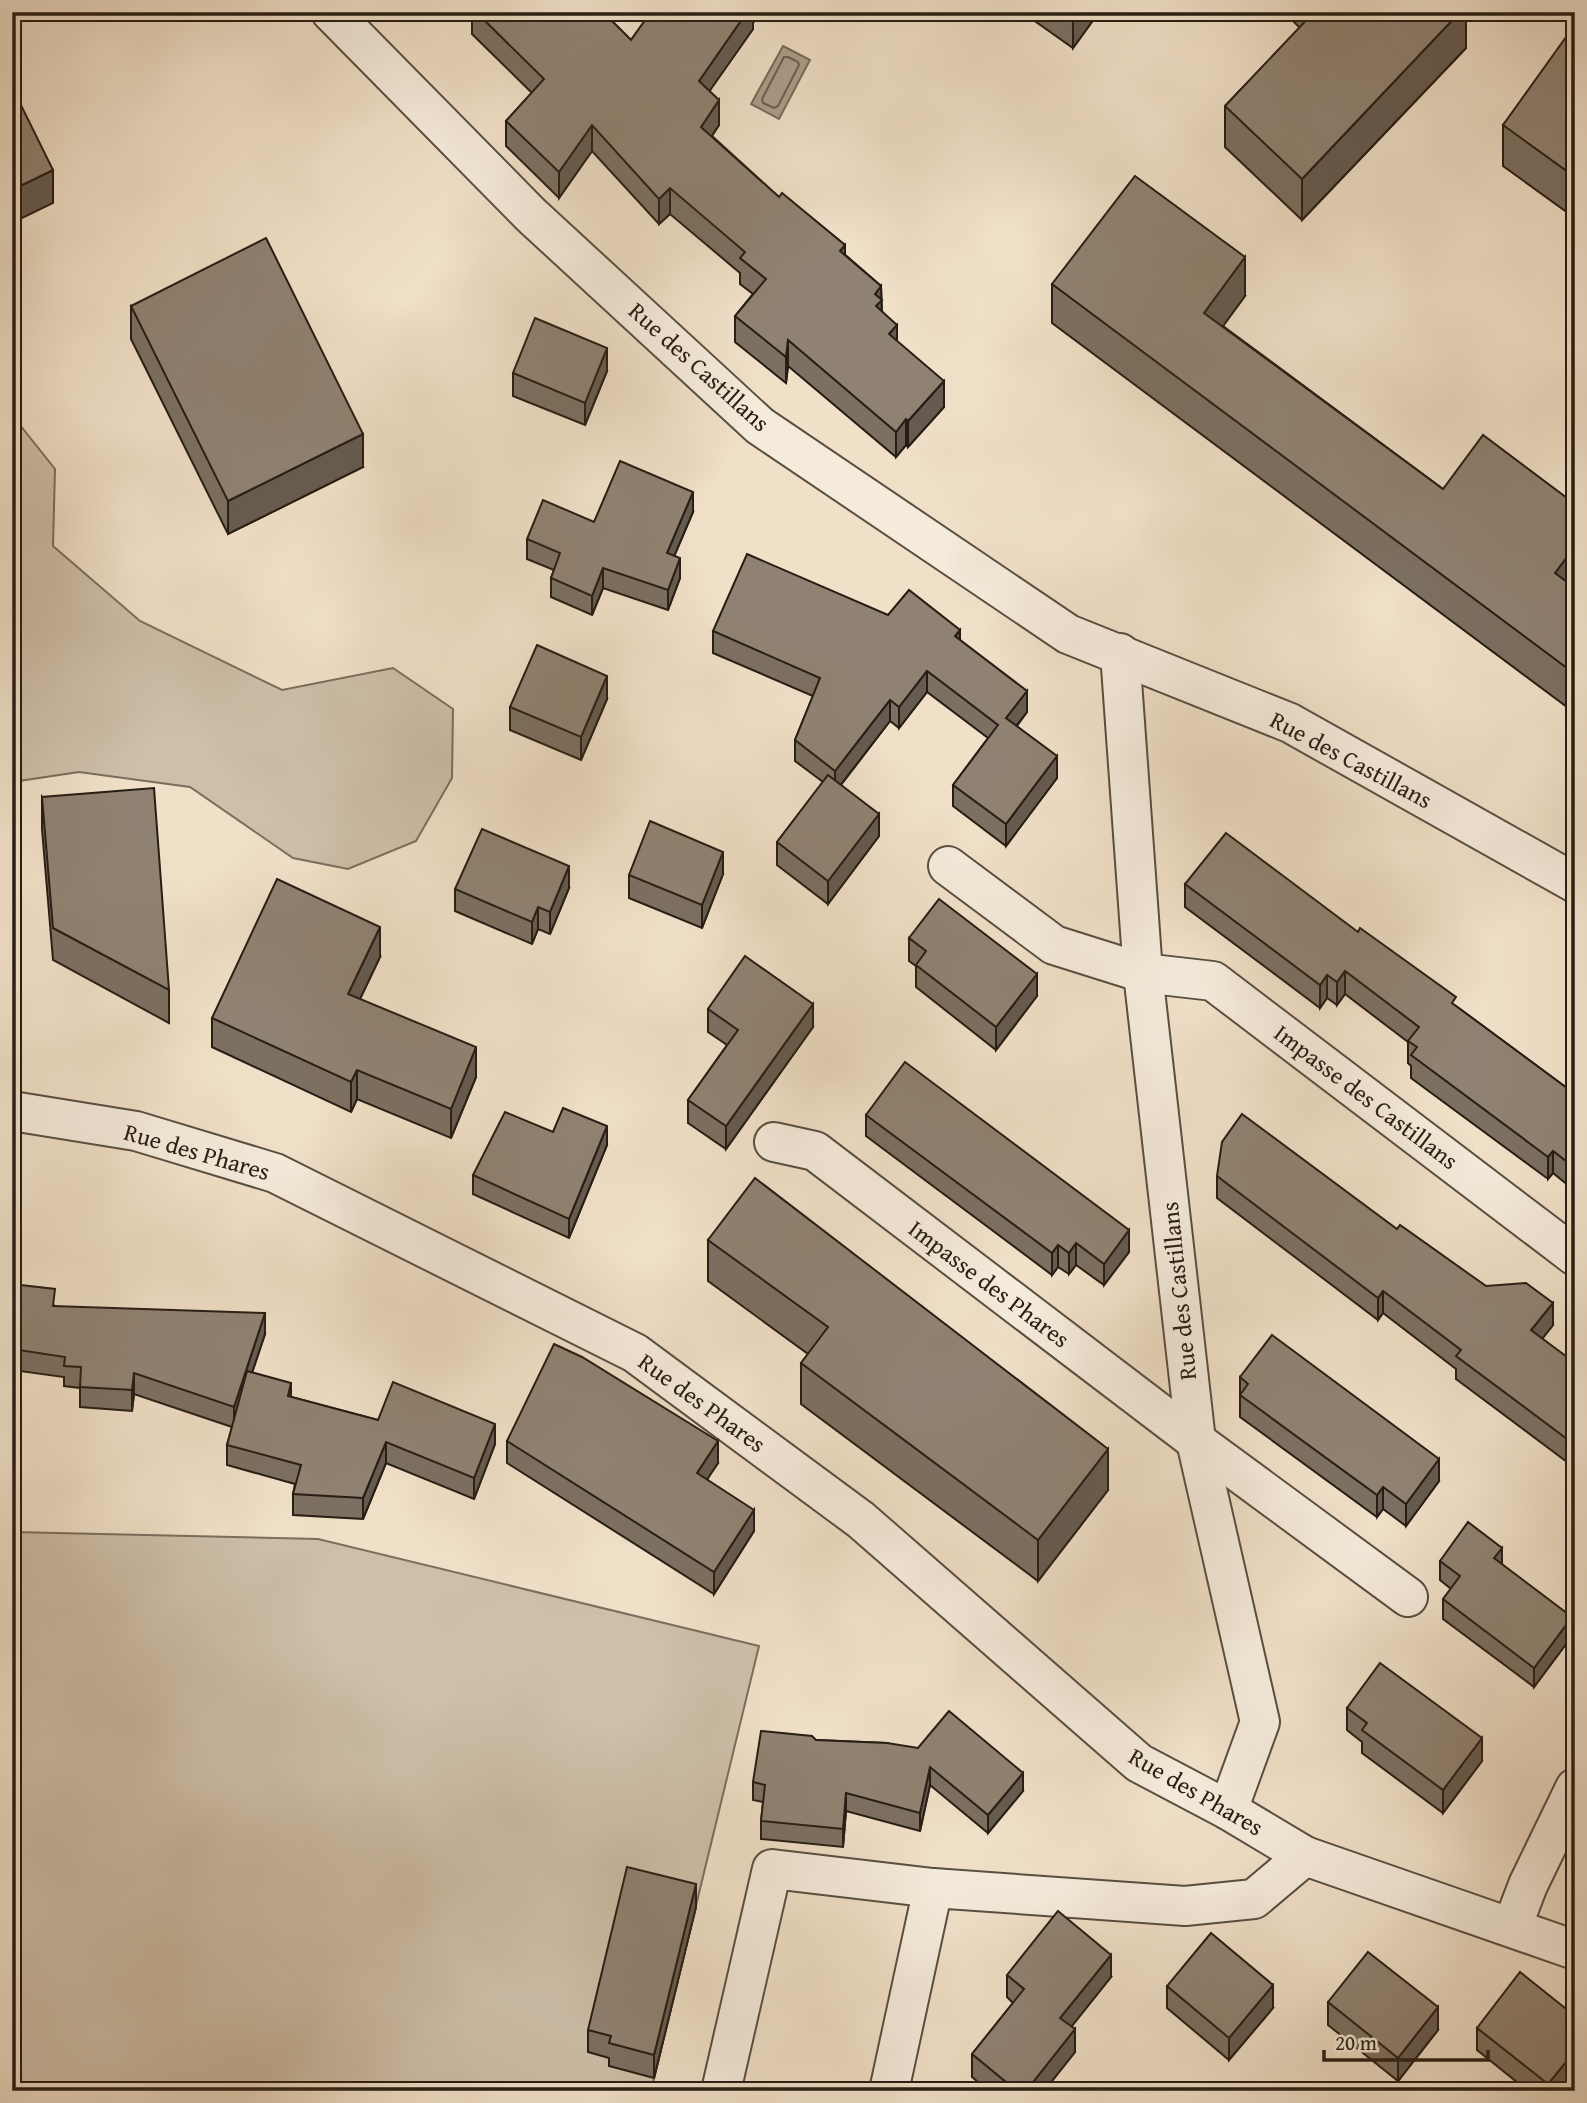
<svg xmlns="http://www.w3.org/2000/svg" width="1587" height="2103" font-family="'Gentium Book Plus',serif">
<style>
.green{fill:#cebfa9;stroke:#7a6e5e;stroke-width:2}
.water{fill:#ac9e8b;stroke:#776a5b;stroke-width:2}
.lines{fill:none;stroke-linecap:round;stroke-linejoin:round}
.shore{stroke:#6a5e50;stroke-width:2}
.minor-casing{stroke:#594e41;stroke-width:42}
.minor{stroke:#f5ebdb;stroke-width:38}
.wall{fill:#7c7062;stroke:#271d14;stroke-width:2}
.shaded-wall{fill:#655b50;stroke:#271d14;stroke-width:2}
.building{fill:#908272;stroke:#271d14;stroke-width:2}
.labels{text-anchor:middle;stroke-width:7;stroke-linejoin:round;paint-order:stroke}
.street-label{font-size:24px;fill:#271d14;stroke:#f5ebdb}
</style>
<rect width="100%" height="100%" fill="#f0e0c8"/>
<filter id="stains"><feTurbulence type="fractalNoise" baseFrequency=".00286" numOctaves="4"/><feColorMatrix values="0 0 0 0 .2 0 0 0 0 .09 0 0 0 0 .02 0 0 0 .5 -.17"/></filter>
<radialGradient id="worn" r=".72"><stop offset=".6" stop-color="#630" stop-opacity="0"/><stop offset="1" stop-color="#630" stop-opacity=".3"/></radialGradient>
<g class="green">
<path d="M12 415 55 469 53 546 140 621 282 690 393 668 453 709 452 778 416 841 348 869 293 858 190 787 79 772 12 782Z"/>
<path d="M12 1532 318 1539 759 1646 651 2091H12Z"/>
</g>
<path class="water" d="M783 46 810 60 779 119 751 104Z"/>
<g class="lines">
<path class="shore" d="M784 57H788L798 62 799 65 778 106 774 108 763 103 762 99Z"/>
<g class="minor-casing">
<g id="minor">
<path d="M331 12 531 215 760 426 1068 634 1290 723 1575 883"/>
<path d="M1120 653 1143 973 1196 1441 1260 1722 1228 1810"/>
<path d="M948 866 1054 945 1143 973 1213 981 1575 1256"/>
<path d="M12 1111 136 1131 275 1173 635 1353 861 1520 1139 1763 1228 1810 1305 1856"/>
<path d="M774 1142 815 1151 1196 1441 1408 1597"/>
<path d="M1512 1927 1528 1885 1575 1788"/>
<path d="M721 2091 772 1869 933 1888"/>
<path d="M889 2091 933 1888 1185 1906 1254 1899 1305 1856 1575 1950"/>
</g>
</g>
<use href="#minor" class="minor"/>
</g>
<g class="wall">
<path d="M472 12H603L631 40 651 12H760L753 23V29L709 91 719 125 712 136 779 197 881 286 882 311 897 341 944 407 908 447 906 445 896 457 788 366 786 383 735 342V316L753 294 740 284V273L670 214 659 224 592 151 559 198 506 146V121L532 93 472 34Z"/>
<path d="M1022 12H1099L1073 48Z"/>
<path d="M1284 12H1466V48L1302 220 1225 147V106L1300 28Z"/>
<path d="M1575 43V218L1503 166V125Z"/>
<path d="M1052 284 1245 296 1223 326 1443 489 1575 504V585L1573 586 1575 588V713L1052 323Z"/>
<path d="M131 306 363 467 228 534 131 339Z"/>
<path d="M607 371 585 425 513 396V373Z"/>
<path d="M693 512 674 556 680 578 668 610 603 588 592 615 551 597V578L554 570 527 559V539L594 522Z"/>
<path d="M888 615 960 640 1027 712 1017 726 1057 778 1006 846 953 806V785L988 738 927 692 899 728 890 721 841 785 879 836 828 904 777 865V842L823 782 795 761V740L813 696 713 653V631Z"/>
<path d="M607 699 581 760 510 730V707Z"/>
<path d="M42 797 169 990V1023L53 960 42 829Z"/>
<path d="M723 874 702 928 629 898V875Z"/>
<path d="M1185 884 1456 1006 1575 1094V1191L1553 1173 1548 1179 1411 1078V1066L1408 1063V1042L1345 994 1337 1005 1327 998 1320 1008 1185 907Z"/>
<path d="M569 888 550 934 538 929 532 944 455 911V889Z"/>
<path d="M909 938 1037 996 996 1050 916 987V966L909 961Z"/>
<path d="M380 957 360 999 476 1077 451 1138 357 1099 351 1112 212 1047V1018Z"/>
<path d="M708 1009 813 1027 726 1149 688 1123V1100L727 1045 708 1032Z"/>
<path d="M866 1115 1129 1252 1104 1285 1076 1265 1069 1274 1058 1267 1052 1275 866 1136Z"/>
<path d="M553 1132 607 1145 569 1238 473 1194V1175Z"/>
<path d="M1217 1176 1397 1229 1486 1286 1553 1325 1542 1339 1575 1363V1468L1456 1379V1369L1383 1313 1378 1320 1217 1198Z"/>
<path d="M708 1240 1108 1490 1038 1581 801 1404V1363L808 1354 708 1281Z"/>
<path d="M12 1284 55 1306 265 1334 252 1372 291 1397 378 1420 495 1444 474 1499 386 1463 363 1519 293 1515V1494L295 1484 227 1465V1445L232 1427 134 1394 132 1411 80 1407V1388L64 1386V1377L12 1370Z"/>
<path d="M1240 1377 1439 1481 1406 1526 1383 1509 1377 1517 1240 1417Z"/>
<path d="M507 1441 718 1463 707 1479 754 1531 714 1594 507 1463Z"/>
<path d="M1440 1561 1502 1564 1572 1636 1534 1687 1443 1619V1599L1451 1589 1440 1580Z"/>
<path d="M1347 1708 1482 1761 1443 1813 1362 1753V1742L1347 1730Z"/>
<path d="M816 1740 887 1743 1023 1791 988 1833 930 1785 920 1831 846 1811 843 1847 761 1839V1821L763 1802 753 1800V1782Z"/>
<path d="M696 1907 654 2078 609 2066V2058L588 2052V2030Z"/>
<path d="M1007 1975 1111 1977 1071 2027 1075 2052 1044 2091H989L972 2077V2054L1013 2003 1007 1997Z"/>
<path d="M1167 1986 1273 2008 1229 2060 1167 2008Z"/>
<path d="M1328 2002 1438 2030 1398 2081 1328 2025Z"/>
<path d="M1477 2028 1561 2091H1528L1477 2050Z"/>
</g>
<g class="shaded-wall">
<path d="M747 12H760L753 23V29L699 106V81Z"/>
<path d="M1076 12H1099L1073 48V16Z"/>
<path d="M1460 12H1466V48L1302 220V179Z"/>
<path d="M719 100V125L701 152V127Z"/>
<path d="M592 125V151L559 198V172Z"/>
<path d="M53 170V203L12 223V190Z"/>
<path d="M670 188V214L659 224V199Z"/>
<path d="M845 245V271L840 251Z"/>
<path d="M1245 257V296L1204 352V313Z"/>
<path d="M881 286 882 325 876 332 875 294Z"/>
<path d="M897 325V351L889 334Z"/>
<path d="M788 340V366L786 383V357Z"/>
<path d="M607 348V371L585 425V403Z"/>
<path d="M944 381V407L908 447V421Z"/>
<path d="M906 419V445L896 457V432Z"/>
<path d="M363 434V467L228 534V501Z"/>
<path d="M693 492V512L667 573V553Z"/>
<path d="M1575 546V585L1555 611V573Z"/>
<path d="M680 558V578L668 610V590Z"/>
<path d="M603 568V588L592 615V596Z"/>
<path d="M960 630V651L955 636Z"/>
<path d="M927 671V692L899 728V707Z"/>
<path d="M607 676V699L581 760V737Z"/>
<path d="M1027 691V712L1006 739V718Z"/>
<path d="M890 700V721L835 792V771Z"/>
<path d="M1057 756V778L1006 846V824Z"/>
<path d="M879 814V836L828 904V881Z"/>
<path d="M723 852V874L702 928V905Z"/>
<path d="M569 866V888L550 934V912Z"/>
<path d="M538 907V929L532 944V922Z"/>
<path d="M380 927V957L348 1024V994Z"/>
<path d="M1345 971V994L1337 1005V982Z"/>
<path d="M1037 974V996L996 1050V1027Z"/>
<path d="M1327 975V998L1320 1008V985Z"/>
<path d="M813 1004V1027L726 1149V1126Z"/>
<path d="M476 1047V1077L451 1138V1109Z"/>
<path d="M357 1070V1099L351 1112V1082Z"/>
<path d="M607 1126V1145L569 1238V1219Z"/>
<path d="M1553 1151V1173L1548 1179V1157Z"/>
<path d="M20 1178V1198L12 1262V1242Z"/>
<path d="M1129 1230V1252L1104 1285V1264Z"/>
<path d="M1076 1243V1265L1069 1274V1253Z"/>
<path d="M1058 1245V1267L1052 1275V1253Z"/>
<path d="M1383 1291V1313L1378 1320V1298Z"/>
<path d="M1553 1303V1325L1531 1353V1330Z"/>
<path d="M265 1313V1334L234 1427V1407Z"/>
<path d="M134 1373V1394L132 1411V1390Z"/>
<path d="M291 1383V1404L288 1396Z"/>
<path d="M495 1424V1444L474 1499V1478Z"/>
<path d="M718 1441V1463L697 1495V1473Z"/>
<path d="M386 1442V1463L363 1519V1498Z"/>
<path d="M1108 1449V1490L1038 1581V1540Z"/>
<path d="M1439 1459V1481L1406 1526V1504Z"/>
<path d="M1383 1487V1509L1377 1517V1495Z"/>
<path d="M754 1510V1531L714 1594V1572Z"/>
<path d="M1502 1548V1568L1494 1558Z"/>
<path d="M1572 1617V1636L1534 1687V1668Z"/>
<path d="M1482 1738V1761L1443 1813V1790Z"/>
<path d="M930 1767V1785L920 1831V1813Z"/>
<path d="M1023 1773V1791L988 1833V1815Z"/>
<path d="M846 1793V1811L843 1847V1829Z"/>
<path d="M696 1884V1907L654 2078V2055Z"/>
<path d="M1111 1955V1977L1060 2041V2018Z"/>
<path d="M1273 1985V2008L1229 2060V2038Z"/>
<path d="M1438 2007V2030L1398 2081V2058Z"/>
<path d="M1075 2029V2052L1044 2091H1026Z"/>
<path d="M1575 2051V2073L1561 2091H1548V2084Z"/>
</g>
<g class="building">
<path d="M476 12H603L631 40 651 12H747L699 81 719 100 701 127 779 197 782 193 845 245 840 251 881 286 875 294 882 300 876 306 897 325 889 334 944 381 908 421 906 419 896 432 788 340 786 357 735 316 766 279 740 258 745 252 670 188 659 199 592 125 559 172 506 121 544 79Z"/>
<path d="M1314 12H1460L1302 179 1225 106Z"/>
<path d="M1566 37 1575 43V177L1503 125Z"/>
<path d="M12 87 53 170 12 190Z"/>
<path d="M1135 176 1245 257 1204 313 1443 489 1483 435 1575 504V546L1555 573 1575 588V674L1052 284Z"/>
<path d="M266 238 363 434 228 501 131 306Z"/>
<path d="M535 318 607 348 585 403 513 373Z"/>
<path d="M620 461 693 492 667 553 680 558 668 590 603 568 592 596 551 578 560 553 527 539 543 500 594 522Z"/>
<path d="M747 554 888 615 909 590 960 630 955 636 1027 691 1006 718 1057 756 1006 824 953 785 998 725 927 671 899 707 890 700 835 771 795 740 820 678 713 631Z"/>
<path d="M537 645 607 676 581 737 510 707Z"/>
<path d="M828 775 879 814 828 881 777 842Z"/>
<path d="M154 788 169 990 53 928 42 797Z"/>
<path d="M650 821 723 852 702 905 629 875Z"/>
<path d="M482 829 569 866 550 912 538 907 532 922 455 889Z"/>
<path d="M1226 833 1358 932 1360 928 1456 997 1452 1003 1575 1094V1168L1553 1151 1548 1157 1411 1055 1417 1047 1408 1041 1419 1027 1345 971 1337 982 1327 975 1320 985 1185 884Z"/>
<path d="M277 879 380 927 348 994 476 1047 451 1109 357 1070 351 1082 212 1018Z"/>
<path d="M939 899 1037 974 996 1027 916 965 926 951 909 938Z"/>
<path d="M745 956 813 1004 726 1126 688 1100 738 1030 708 1009Z"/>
<path d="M905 1062 1129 1230 1104 1264 1076 1243 1069 1253 1058 1245 1052 1253 866 1115Z"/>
<path d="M563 1108 607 1126 569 1219 473 1175 505 1112 553 1132Z"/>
<path d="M1242 1114 1397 1229 1400 1225 1486 1286 1526 1283 1553 1303 1531 1330 1575 1363V1445L1456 1356 1461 1350 1383 1291 1378 1298 1217 1176 1222 1142Z"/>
<path d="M20 1178 12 1242V1179Z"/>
<path d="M755 1178 1108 1449 1038 1540 801 1363 828 1327 708 1240Z"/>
<path d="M12 1284 55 1289 53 1306 265 1313 234 1407 134 1373 132 1390 80 1387 81 1367 64 1366 65 1357 12 1349Z"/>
<path d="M1272 1335 1439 1459 1406 1504 1383 1487 1377 1495 1240 1395 1248 1384 1240 1377Z"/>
<path d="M554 1344 582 1357 718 1441 697 1473 754 1510 714 1572 507 1441Z"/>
<path d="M247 1371 291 1383 288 1396 378 1420 393 1382 495 1424 474 1478 386 1442 363 1498 293 1494 301 1465 227 1445Z"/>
<path d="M1468 1522 1502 1548 1494 1558 1572 1617 1534 1668 1443 1599 1460 1576 1440 1561Z"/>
<path d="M1380 1663 1482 1738 1443 1790 1362 1730 1367 1723 1347 1708Z"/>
<path d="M949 1711 1023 1773 988 1815 930 1767 920 1813 846 1793 843 1829 761 1821 765 1785 753 1782 761 1731 812 1736 816 1740 887 1743 918 1748Z"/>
<path d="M627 1867 696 1884 654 2055 609 2043 611 2036 588 2030Z"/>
<path d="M1058 1911 1111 1955 1060 2018 1075 2029 1026 2091H1017L972 2054 1024 1989 1007 1975Z"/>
<path d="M1211 1933 1273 1985 1229 2038 1167 1986Z"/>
<path d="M1368 1952 1438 2007 1398 2058 1328 2002Z"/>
<path d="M1520 1972 1575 2016V2051L1548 2084 1477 2028Z"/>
<path d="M1004 2081 1016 2091H996Z"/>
</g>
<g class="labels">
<g class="street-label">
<text transform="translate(699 367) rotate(42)" y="8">Rue des Castillans</text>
<text transform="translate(1351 760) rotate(28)" y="8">Rue des Castillans</text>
<text transform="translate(1366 1097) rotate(37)" y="8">Impasse des Castillans</text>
<text transform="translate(197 1152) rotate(16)" y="8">Rue des Phares</text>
<text transform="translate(989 1284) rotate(37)" y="8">Impasse des Phares</text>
<text transform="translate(1179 1291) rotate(-96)" y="8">Rue des Castillans</text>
<text transform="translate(702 1403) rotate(36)" y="8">Rue des Phares</text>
<text transform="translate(1196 1792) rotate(30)" y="8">Rue des Phares</text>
</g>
</g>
<rect width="1587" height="2103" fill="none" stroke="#f0e0c8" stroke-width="42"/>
<rect x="14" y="14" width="1559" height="2075" fill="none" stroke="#271d14" stroke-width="3.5"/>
<rect x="21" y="21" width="1545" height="2061" fill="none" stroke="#271d14" stroke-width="2"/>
<path d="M1324 2050v10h164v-10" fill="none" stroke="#271d14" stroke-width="3.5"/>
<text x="1335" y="2050" font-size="21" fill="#271d14" stroke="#f5ebdb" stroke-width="5" paint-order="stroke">20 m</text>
<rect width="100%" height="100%" filter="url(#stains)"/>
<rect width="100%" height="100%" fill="url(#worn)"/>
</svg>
